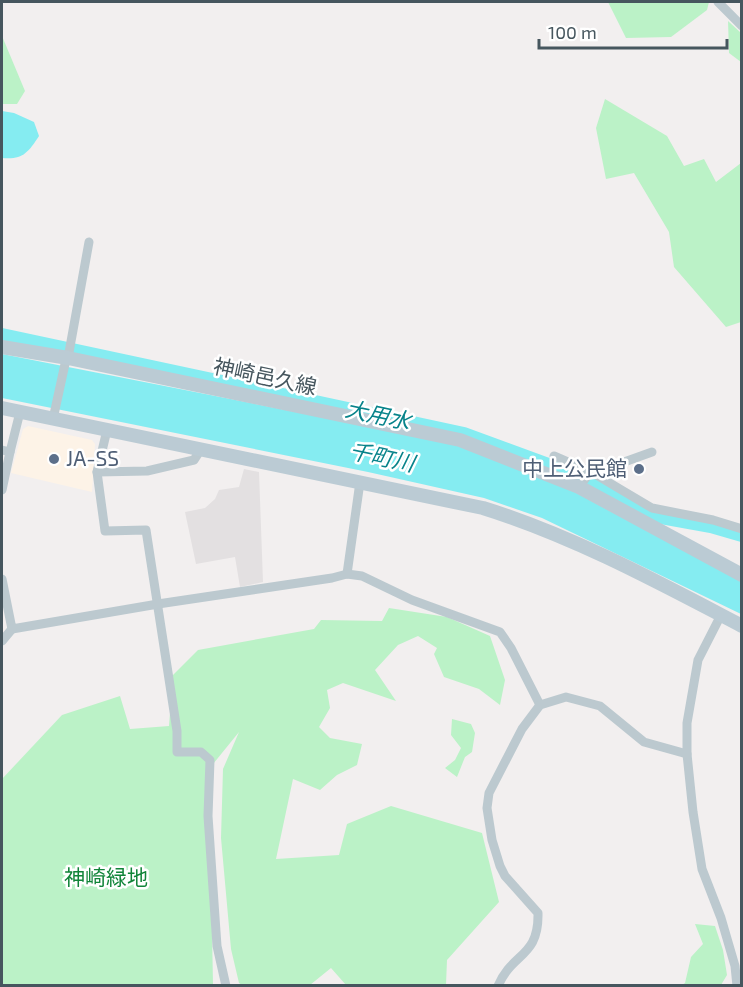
<svg xmlns="http://www.w3.org/2000/svg" width="743" height="987" font-family="'Exo 2','Noto Sans JP',sans-serif">
<style>
.commercial{fill:#fdf3e7}
.education{fill:#e3e0e1}
.green{fill:#bbf2c7}
.water{fill:#85ecf1}
.lines{fill:none;stroke-linecap:round;stroke-linejoin:round}
.canal{stroke:#85ecf1;stroke-width:14}
.street{stroke:#bcc9cf;stroke-width:9}
.secondary{stroke:#bbcbd4;stroke-width:14}
.service-dot{fill:#5c6f8a;stroke:#fff;stroke-width:2}
.labels{text-anchor:middle;stroke-width:5;stroke-linejoin:round;paint-order:stroke}
.street-label{font-size:21px;fill:#46565e;stroke:#fff}
.service-label{font-size:21px;fill:#4e5e75;stroke:#fff;text-anchor:start}
.park-label{font-size:21px;fill:#118439;stroke:#fff}
.water-label{font-size:22px;font-style:italic;fill:#07838a;stroke:#fff}
</style>
<rect width="100%" height="100%" fill="#f2efef"/>
<path class="commercial" d="M28 426 92 440 95 444 92 492 11 473 23 429Z"/>
<path class="education" d="M244 469 259 472 263 582 240 587 235 557 196 564 185 512 205 508 215 499 219 490 239 487Z"/>
<g class="green">
<path d="M608 2H709L707 10 671 37 626 38Z"/>
<path d="M728 21 741 33V62L729 53Z"/>
<path d="M2 36 25 91 17 104H2Z"/>
<path d="M605 99 667 136 684 166 704 159 716 182 741 163V322L726 327 674 267 669 232 634 173 606 179 596 128Z"/>
<path d="M389 608 447 617 490 636 505 680 500 705 479 689 444 677 434 654 437 648 418 636 398 645 375 670 396 701 343 683 327 690 330 708 319 727 330 738 362 744 357 765 337 775 320 790 293 779 276 859 339 855 347 824 391 806 482 833 499 902 447 960 446 985H346L331 968 310 985H242L239 983 231 949 221 838 223 769 239 732 209 769 213 985H2V779L62 715 120 696 130 729 169 726 173 675 198 650 314 629 321 620 382 621Z"/>
<path d="M452 719 471 724 475 733 472 752 465 757 457 777 445 768 455 760 461 748 451 735Z"/>
<path d="M695 924 715 926 723 950 727 975 721 985H682L685 983 691 957 703 944Z"/>
</g>
<g class="water">
<path d="M2 111 14 113 34 122 39 136C28 153 22 160 2 158Z"/>
<path d="M2 354 453 443 569 489 741 581V614L542 518 484 498 368 472 2 398Z"/>
</g>
<g class="lines">
<path class="canal" d="M2 335 464 434 584 478 623 498 650 515 711 526 742 535"/>
<g class="street">
<path d="M718 2 742 26"/>
<path d="M53 419 65 364 68 358 89 242"/>
<path d="M107 430 97 472 105 531 146 530 171 692 177 731V752H201L210 760 208 816 217 946 226 986"/>
<path d="M2 450 10 452 2 490"/>
<path d="M10 452 20 412"/>
<path d="M554 456 593 473 652 508 713 520 742 529"/>
<path d="M97 472 147 471 194 460 201 449"/>
<path d="M579 487 588 475 652 452"/>
<path d="M347 574 360 482"/>
<path d="M2 579 12 629 158 604 332 578 347 574 362 576 412 600 500 632 511 648 540 705"/>
<path d="M721 615 698 660 687 723V754L693 812 702 869 721 918 735 966 737 986"/>
<path d="M2 641 12 629"/>
<path d="M498 986C512 952 539 958 538 913L505 876 500 866 492 840 487 808 489 793 522 729 540 705 566 697 600 706 644 742 687 754"/>
</g>
<g class="secondary">
<path d="M2 347 68 358 460 440 579 487 742 575"/>
<path d="M2 408 483 508C573 536 658 582 742 626"/>
</g>
</g>
<g class="service-dot">
<circle cx="54" cy="459" r="6"/>
<circle cx="639" cy="469" r="6"/>
</g>
<g class="labels">
<g class="street-label">
<text transform="translate(265 377) rotate(12)" y="7">神崎邑久線</text>
</g>
<g class="service-label">
<text x="66" y="466">JA-SS</text>
<text x="627" y="476" text-anchor="end">中上公民館</text>
</g>
<g class="park-label">
<text x="106" y="885">神崎緑地</text>
</g>
<g class="water-label">
<text transform="translate(378 415) rotate(12)" y="8">大用水</text>
<text transform="translate(382 457) rotate(12)" y="8">千町川</text>
</g>
</g>
<rect width="743" height="987" fill="none" stroke="#46565e" stroke-width="6"/>
<path d="M539 39v9h188v-9" fill="none" stroke="#46565e" stroke-width="3"/>
<text x="548" y="39" font-size="18" fill="#46565e" stroke="#ffffff" stroke-width="4.5" paint-order="stroke">100 m</text>
</svg>
